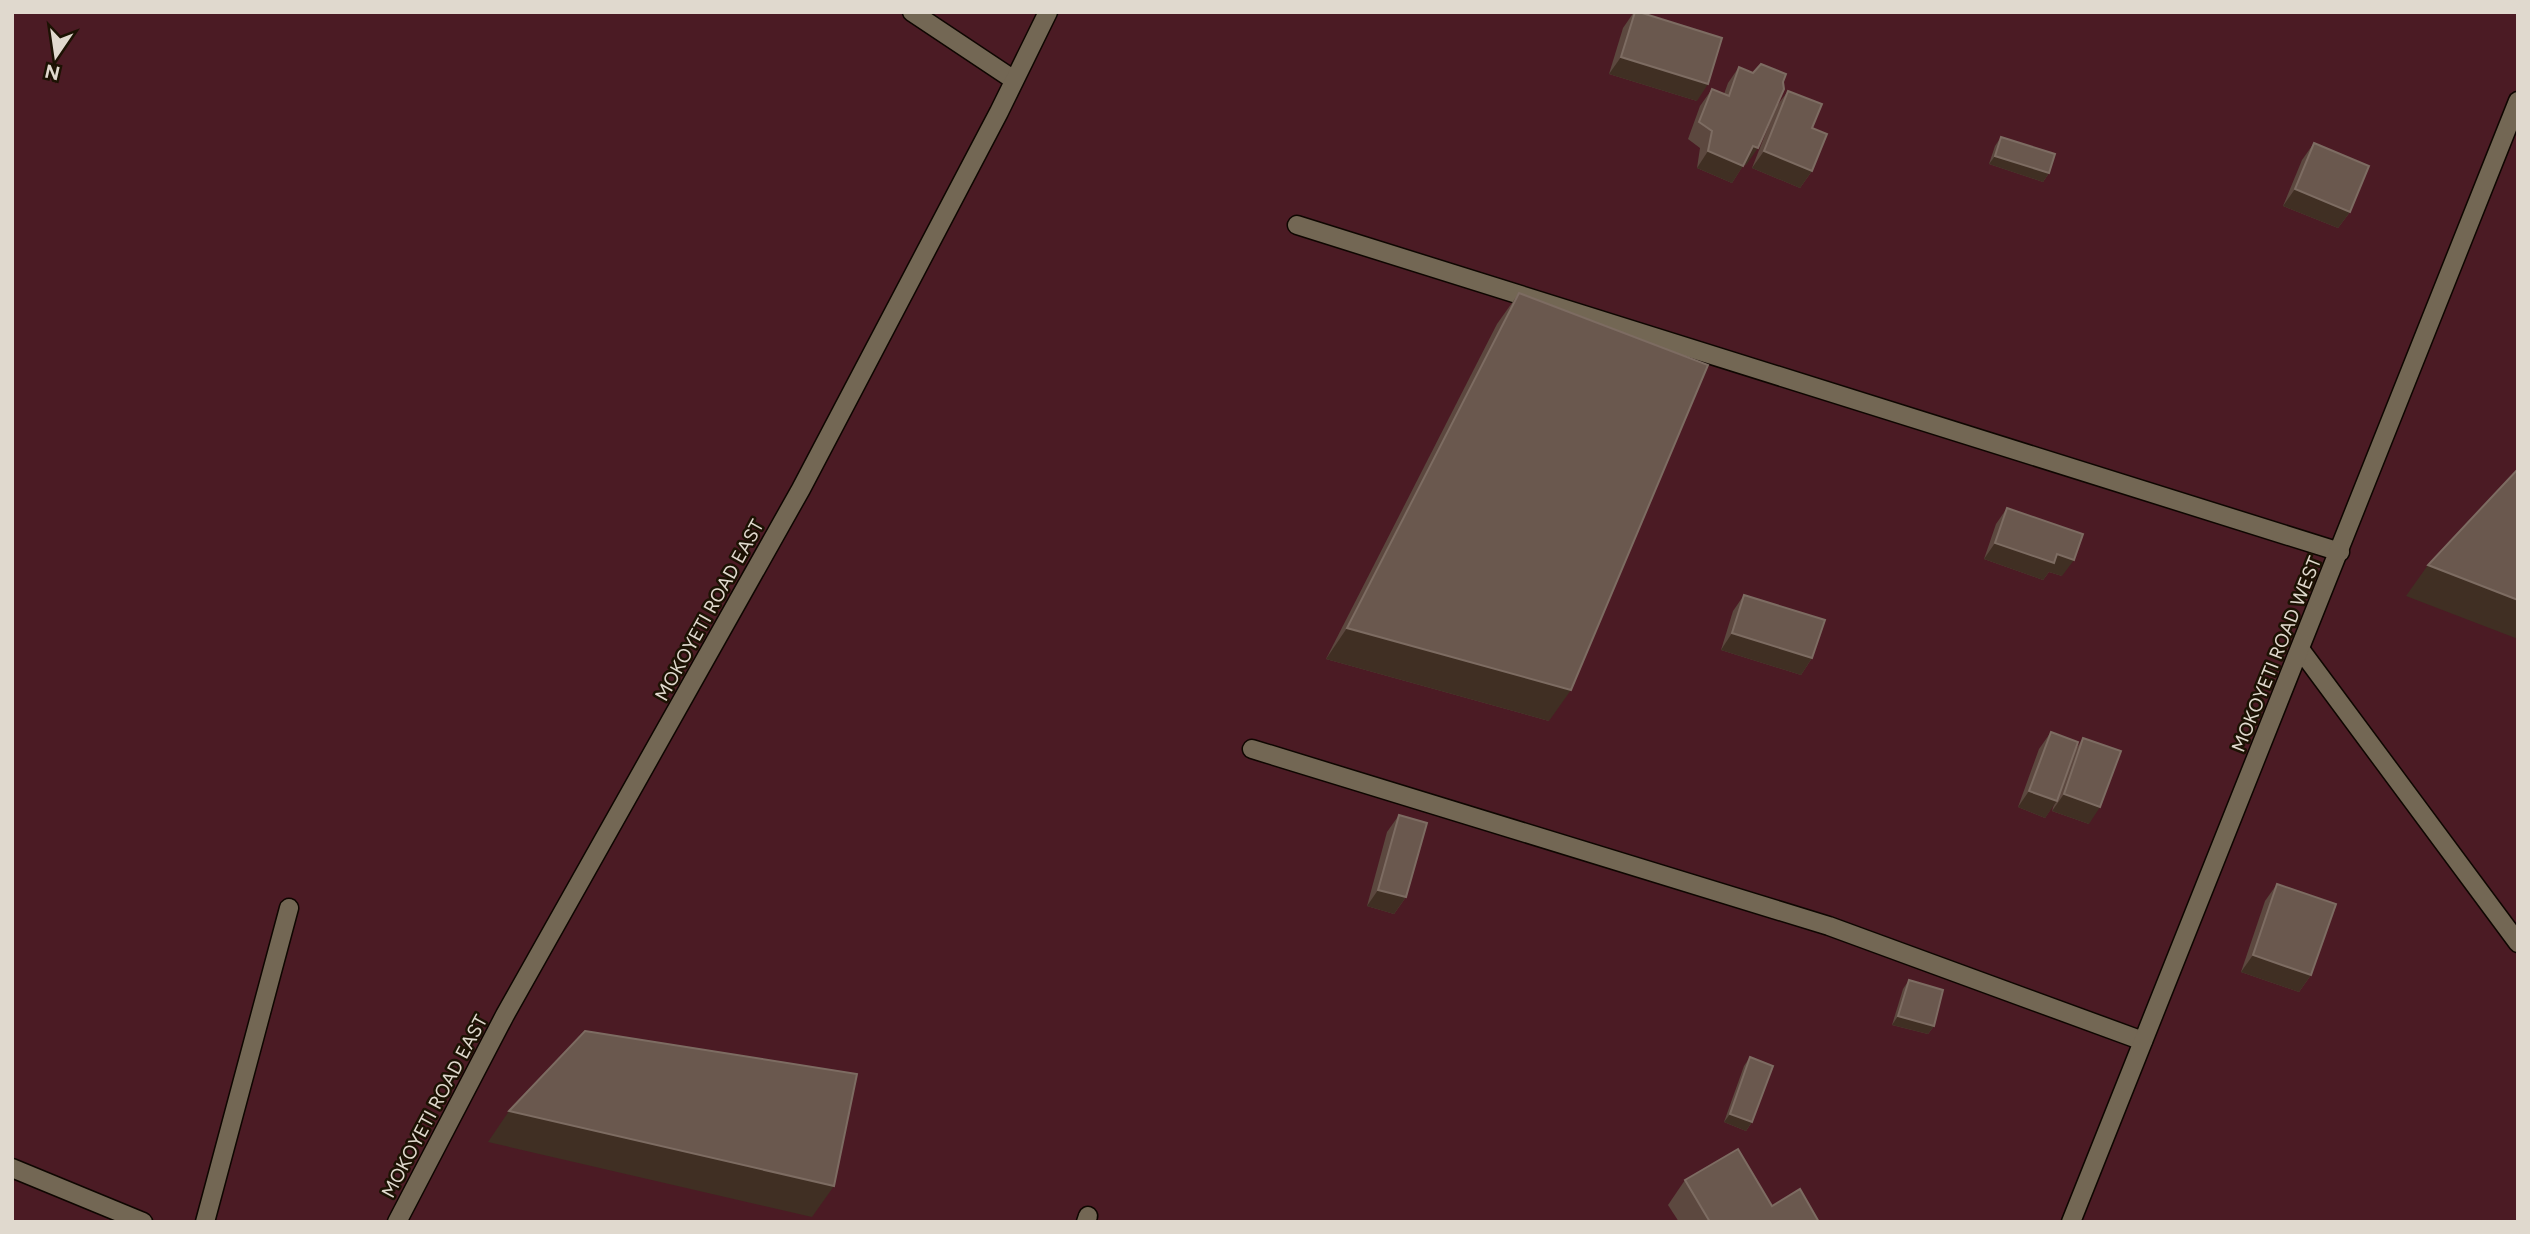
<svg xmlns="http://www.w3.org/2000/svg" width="2530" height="1234" font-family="Figtree,sans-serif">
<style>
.green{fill:#4b1b24}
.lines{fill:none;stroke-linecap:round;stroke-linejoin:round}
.service-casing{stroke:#0e0600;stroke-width:21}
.minor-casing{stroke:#0e0600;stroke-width:21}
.service{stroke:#736754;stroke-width:18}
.minor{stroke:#736754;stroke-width:18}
.wall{fill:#5c483f}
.shaded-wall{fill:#402f23}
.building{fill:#6a584e;stroke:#7d6c62;stroke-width:2}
.labels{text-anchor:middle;stroke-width:5;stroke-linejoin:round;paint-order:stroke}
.street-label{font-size:19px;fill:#e0d9ce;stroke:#1c1203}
</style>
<rect width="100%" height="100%" fill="#251b0a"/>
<rect class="green" x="12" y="12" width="2506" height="1210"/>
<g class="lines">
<g class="service-casing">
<g id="service">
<path d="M912 12 1014 80"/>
<path d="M2300 649 2518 943"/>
<path d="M205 1222 289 908"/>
</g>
</g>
<g class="minor-casing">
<g id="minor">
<path d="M1297 225 2340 552"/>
<path d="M1252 749 1829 926 2143 1041"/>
<path d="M12 1168 143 1222"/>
<path d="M397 1222 505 1015 801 489 999 112 1048 12"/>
<path d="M1086 1222 1088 1216"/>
<path d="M2071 1222 2518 101"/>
</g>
</g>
<use href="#service" class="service"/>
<use href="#minor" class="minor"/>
</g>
<g class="wall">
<path d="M1634 12 1697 101 1609 74 1623 28Z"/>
<path d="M1739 67 1746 165 1744 164 1732 183 1697 168 1700 148 1688 139 1700 106 1712 89 1724 94 1728 83Z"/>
<path d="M1788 91 1812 128V171L1800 188 1752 168 1776 107Z"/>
<path d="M2001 137 2049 173 2043 182 1989 164 1995 146Z"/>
<path d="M2314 143 2350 212 2338 228 2283 206 2302 160Z"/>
<path d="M1519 293 1549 721 1326 659 1497 324Z"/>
<path d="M2007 508 2062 576 2049 572 2043 580 1984 559 1996 524Z"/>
<path d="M1744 595 1812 658 1801 675 1721 650 1733 611Z"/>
<path d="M2051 732 2076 749 2083 738 2089 824 2052 811 2054 804 2045 818 2018 807 2039 749Z"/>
<path d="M1399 815 1406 897 1394 914 1367 906 1387 832Z"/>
<path d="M2277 884 2311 975 2299 992 2241 972 2265 901Z"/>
<path d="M1909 980 1934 1026 1928 1034 1892 1025 1903 989Z"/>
<path d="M1750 1057 1752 1122 1746 1131 1724 1122 1744 1066Z"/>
<path d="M1685 1180 1772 1206 1819 1222H1679L1668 1205Z"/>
</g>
<g class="shaded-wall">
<path d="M1621 57 1708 84 1697 101 1609 74Z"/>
<path d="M1753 146 1758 148 1746 165 1741 163Z"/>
<path d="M1708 151 1743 166 1732 183 1697 168Z"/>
<path d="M1764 151 1812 171 1800 188 1752 168Z"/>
<path d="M1995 156 2049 173 2043 182 1989 164Z"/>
<path d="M2295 189 2350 212 2338 228 2283 206Z"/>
<path d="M1995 543 2057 554 2074 560 2062 576 2049 572 2043 580 1984 559Z"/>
<path d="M2428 565 2518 600V639L2406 596Z"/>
<path d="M1347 628 1571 690 1549 721 1326 659Z"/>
<path d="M1732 633 1812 658 1801 675 1721 650Z"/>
<path d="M2029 791 2057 801 2045 818 2018 807Z"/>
<path d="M2064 794 2100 807 2089 824 2052 811Z"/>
<path d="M1378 890 1406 897 1394 914 1367 906Z"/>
<path d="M2253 955 2311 975 2299 992 2241 972Z"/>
<path d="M1898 1016 1934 1026 1928 1034 1892 1025Z"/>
<path d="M509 1111 834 1186 812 1217 488 1142Z"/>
<path d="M1730 1114 1752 1122 1746 1131 1724 1122Z"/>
</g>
<g class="building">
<path d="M1635 12H1639L1722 38 1708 84 1621 57Z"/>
<path d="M1761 64 1786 74 1783 82 1784 89 1758 148 1753 146 1743 166 1708 151 1712 131 1699 122 1712 89 1729 96 1739 67 1753 73Z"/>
<path d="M1788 91 1822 104 1812 128 1827 134 1812 171 1764 151Z"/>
<path d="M2001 137 2055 154 2049 173 1995 156Z"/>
<path d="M2314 143 2369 166 2350 212 2295 189Z"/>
<path d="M1519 293 1708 365 1571 690 1347 628Z"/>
<path d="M2518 469V600L2428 565Z"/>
<path d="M2007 508 2083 534 2074 560 2057 554 2054 563 1995 543Z"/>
<path d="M1744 595 1825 620 1812 658 1732 633Z"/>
<path d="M2051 732 2078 742 2057 801 2029 791Z"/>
<path d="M2083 738 2121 751 2100 807 2064 794Z"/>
<path d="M1399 815 1427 823 1406 897 1378 890Z"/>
<path d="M2277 884 2336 904 2311 975 2253 955Z"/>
<path d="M1909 980 1943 990 1934 1026 1898 1016Z"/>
<path d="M585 1031 857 1074 834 1186 509 1111Z"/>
<path d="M1750 1057 1773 1066 1752 1122 1730 1114Z"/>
<path d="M1738 1149 1772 1206 1800 1189 1819 1222H1710L1685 1180Z"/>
</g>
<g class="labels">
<g class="street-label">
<text transform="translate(709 610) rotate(-61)" y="7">MOKOYETI ROAD EAST</text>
<text transform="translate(2276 654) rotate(-68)" y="7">MOKOYETI ROAD WEST</text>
<text transform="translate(434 1106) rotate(-62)" y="7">MOKOYETI ROAD EAST</text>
</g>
</g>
<rect width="2530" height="1234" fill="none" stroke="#e0d9ce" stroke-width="28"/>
<g transform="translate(56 56) rotate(193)" stroke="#1c1203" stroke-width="5" paint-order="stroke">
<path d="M0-5L12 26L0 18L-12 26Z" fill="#e0d9ce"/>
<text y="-10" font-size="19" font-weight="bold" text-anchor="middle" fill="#e0d9ce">N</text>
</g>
</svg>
